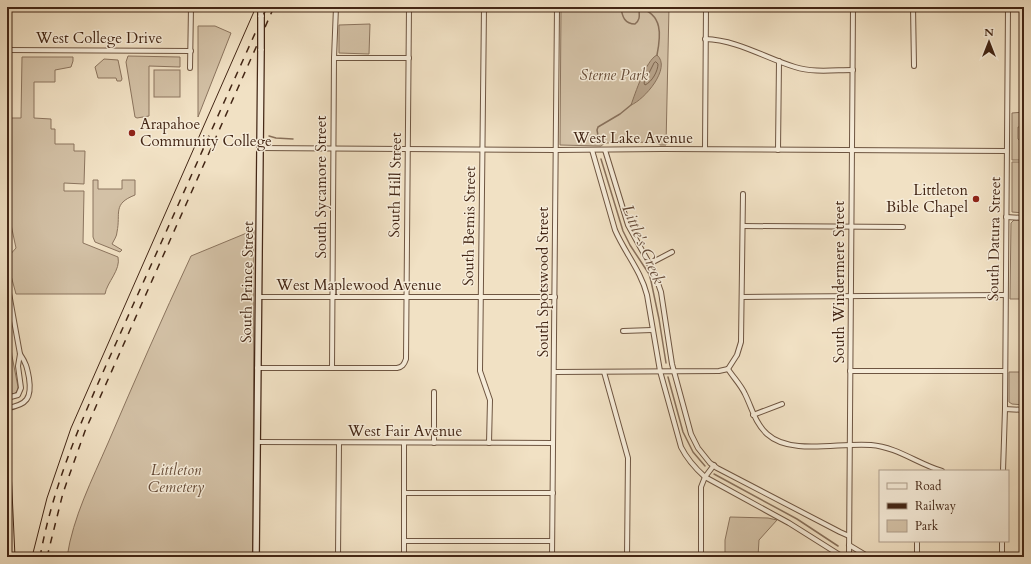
<svg xmlns="http://www.w3.org/2000/svg" width="1031" height="564" font-family="Cardo,serif">
<style>
.green{fill:#d3c1a6;stroke:#8b745e}
.water{fill:#b6a188;stroke:#88705a}
.lines{fill:none;stroke-linecap:round;stroke-linejoin:round}
.shore{stroke:#7c644e;stroke-width:1}
.stream{stroke:#88705a;stroke-width:1.5}
.street-casing{stroke:#6e5541;stroke-width:6}
.secondary-casing{stroke:#432615;stroke-width:8}
.highway-casing{stroke:#432615;stroke-width:9}
.street{stroke:#f6ecd9;stroke-width:4}
.secondary{stroke:#f6ecd9;stroke-width:5.5}
.highway{stroke:#f1e1c4;stroke-width:7}
.tram{stroke:#432615;stroke-width:1}
.rail{stroke:#432615;stroke-width:1.5;stroke-dasharray:7 7;stroke-linecap:butt}
.secondary-bridge-casing{stroke:#432615;stroke-width:8;stroke-linecap:butt}
.secondary-bridge{stroke:#f6ecd9;stroke-width:5.5}
.poi-dot{fill:#8f2418;stroke:#f6ecd9;stroke-width:1.5}
.labels{text-anchor:middle;stroke-width:3;stroke-linejoin:round;paint-order:stroke}
.street-label{font-size:15px;fill:#432615;stroke:#f6ecd9}
.park-label{font-size:15px;font-style:italic;fill:#674d39;stroke:#f6ecd9}
.poi-label{font-size:15px;fill:#432615;stroke:#f6ecd9;text-anchor:start}
.water-label{font-size:16px;font-style:italic;fill:#664b38;stroke:#f6ecd9}
</style>
<rect width="100%" height="100%" fill="#f1e1c4"/>
<filter id="stains"><feTurbulence type="fractalNoise" baseFrequency=".005" numOctaves="4"/><feColorMatrix values="0 0 0 0 .2 0 0 0 0 .09 0 0 0 0 .02 0 0 0 .5 -.17"/></filter>
<radialGradient id="worn" r=".72"><stop offset=".6" stop-color="#630" stop-opacity="0"/><stop offset="1" stop-color="#630" stop-opacity=".3"/></radialGradient>
<g class="green">
<path d="M561 7H669L666 145H660L656 142 605 143 601 146 560 145Z"/>
<path d="M370 24 369 54 339 53V25Z"/>
<path d="M198 26H215L231 33 198 117Z"/>
<path d="M128 56 180 57V67L149 66V116L137 118 135 117 126 62Z"/>
<path d="M22 57H73V61L71 67 55 70V82H34V118L51 119V129H55V144H74V151H85L84 184 64 183V191H84L83 243 118 257C121 270 107 282 105 294H16L7 261 8 257 16 248 7 206V118H21Z"/>
<path d="M104 59 118 60 122 79 121 81H117L116 78H98L95 67Z"/>
<rect x="154" y="70" width="26" height="27"/>
<path d="M1024 112V127H1018V139L1024 143V160H1012V113Z"/>
<path d="M1012 162H1024V213L1012 212Z"/>
<path d="M93 180H98V189H122V180H135V195C112 204 121 213 117 232 117 236 114 240 112 244L122 250 120 252 95 242 93 237Z"/>
<path d="M1014 220H1024V299H1010L1011 223Z"/>
<path d="M254 230 253 557H67C73 517 92 480 108 443 135 380 162 318 191 256Z"/>
<path d="M7 314 12 356 18 387 17 391 14 394 7 392Z"/>
<path d="M1009 372H1024V405L1012 404 1009 402Z"/>
<path d="M730 517 768 518 777 520 759 540 758 557H725V540Z"/>
</g>
<path class="water" d="M657 55C672 68 644 100 631 105 635 94 646 60 657 55Z"/>
<g class="lines">
<path class="shore" d="M656 62 658 64C658 71 652 82 645 85L644 83 654 63Z"/>
<g class="stream">
<path d="M621 7C622 17 625 24 635 24 641 19 639 15 639 8 663 14 661 35 657 55"/>
<path d="M269 136 276 138 293 139"/>
<path d="M599 141 597 130 598 127 620 114 631 105"/>
<path d="M601 159 623 231 630 245 649 274 651 281 659 319 666 363"/>
<path d="M668 377 683 432 693 452 705 466"/>
<path d="M714 474 797 519 838 546"/>
</g>
<g class="street-casing">
<g id="street">
<path d="M484 7 480 371 490 400 489 443"/>
<path d="M913 7 914 66"/>
<path d="M705 39C738 40 765 58 795 67 814 73 834 70 853 70"/>
<path d="M7 50 191 51"/>
<path d="M334 58H409"/>
<path d="M190 68 191 7"/>
<path d="M260 148 556 150 663 149 1006 151"/>
<path d="M705 149 706 7"/>
<path d="M592 150 615 230C625 253 641 271 647 295L660 371 681 447C687 459 695 468 705 477L789 523 843 557"/>
<path d="M605 150 628 225 654 272 661 292 672 364 691 434 698 448 710 463 717 468 840 532 849 536"/>
<path d="M778 150 779 61"/>
<path d="M1006 217 1024 218"/>
<path d="M743 226 903 227"/>
<path d="M649 264 672 252"/>
<path d="M7 282 20 354 18 366 21 388 18 395 7 398"/>
<path d="M258 297H555"/>
<path d="M742 297 1005 295"/>
<path d="M623 331 652 330"/>
<path d="M257 368H397C402 367 404 365 406 359L409 7"/>
<path d="M332 368 334 58 336 7"/>
<path d="M728 369C733 377 741 385 745 394 752 408 755 423 767 434 791 456 840 442 871 445 897 447 918 464 942 471"/>
<path d="M728 369 737 355 741 342 743 194"/>
<path d="M850 371H1005"/>
<path d="M554 372 719 371 728 369"/>
<path d="M604 372 628 458 627 557"/>
<path d="M434 392V443"/>
<path d="M7 408C27 405 32 398 29 378 27 367 26 363 20 354"/>
<path d="M1005 409 1024 410"/>
<path d="M753 415 782 404"/>
<path d="M257 442 553 443"/>
<path d="M1003 471 1005 409 1008 7"/>
<path d="M404 493H553"/>
<path d="M404 541H552"/>
<path d="M849 545 869 557"/>
<path d="M338 557 339 443"/>
<path d="M404 557V443"/>
<path d="M552 557 557 7"/>
<path d="M701 557V487L705 477 714 465"/>
<path d="M849 557 853 7"/>
<path d="M917 557V541"/>
<path d="M1002 557V541"/>
</g>
</g>
<g class="secondary-casing">
<g id="secondary">
<path d="M261 17V7"/>
<path d="M256 557 261 49"/>
</g>
</g>
<g class="highway-casing">
<path id="highway" d="M7 470 11 557"/>
</g>
<use href="#street" class="street"/>
<use href="#secondary" class="secondary"/>
<use href="#highway" class="highway"/>
<path class="tram" d="M32 557 47 498 71 428 256 7"/>
<g class="rail">
<path d="M40 557C56 468 97 387 133 305 178 206 222 106 267 7"/>
<path d="M47 557 63 493 85 431 274 7"/>
</g>
<g class="secondary-bridge-casing">
<path id="secondary-bridge" d="M261 49V17"/>
</g>
<use href="#secondary-bridge" class="secondary-bridge"/>
</g>
<g class="poi-dot">
<circle cx="132" cy="133" r="4"/>
<circle cx="976" cy="199" r="4"/>
</g>
<g class="labels">
<g class="street-label">
<text x="99" y="43">West College Drive</text>
<text x="633" y="143">West Lake Avenue</text>
<text transform="translate(395 185) rotate(-89)" y="5">South Hill Street</text>
<text transform="translate(321 187) rotate(-90)" y="5">South Sycamore Street</text>
<text transform="translate(469 226) rotate(-89)" y="5">South Bemis Street</text>
<text transform="translate(994 239) rotate(-89)" y="5">South Datura Street</text>
<text transform="translate(247 282) rotate(-89)" y="5">South Prince Street</text>
<text transform="translate(543 282) rotate(-90)" y="5">South Spotswood Street</text>
<text transform="translate(839 282) rotate(-90)" y="5">South Windermere Street</text>
<text x="359" y="290">West Maplewood Avenue</text>
<text x="405" y="436">West Fair Avenue</text>
</g>
<g class="park-label">
<text x="614" y="80">Sterne Park</text>
<text x="176" y="475">Littleton<tspan x="176" dy="17">Cemetery</tspan></text>
</g>
<g class="poi-label">
<text x="140" y="129">Arapahoe<tspan x="140" dy="17">Community College</tspan></text>
<text x="968" y="195" text-anchor="end">Littleton<tspan x="968" dy="17">Bible Chapel</tspan></text>
</g>
<g class="water-label">
<text transform="translate(644 244) rotate(67)" y="6">Little's Creek</text>
</g>
</g>
<rect width="1031" height="564" fill="none" stroke="#f1e1c4" stroke-width="24"/>
<rect x="8" y="8" width="1015" height="548" fill="none" stroke="#432615" stroke-width="2"/>
<rect x="12" y="12" width="1007" height="540" fill="none" stroke="#432615"/>
<rect x="879" y="470" width="130" height="72" fill="#f6ecd9" stroke="#ae9d8b"/>
<rect x="887" y="483" width="20" height="6" fill="#f6ecd9" stroke="#ae9d8b"/>
<text x="915" y="490" font-size="12" fill="#432615">Road</text>
<rect x="887" y="503" width="20" height="6" fill="#432615" stroke="#ae9d8b"/>
<text x="915" y="510" font-size="12" fill="#432615">Railway</text>
<rect x="887" y="520" width="20" height="12" fill="#d3c1a6" stroke="#ae9d8b"/>
<text x="915" y="530" font-size="12" fill="#432615">Park</text>
<g transform="translate(989 42)" stroke="#f6ecd9" stroke-width="3" paint-order="stroke">
<path d="M0-3L7 15L0 10L-7 15Z" fill="#432615"/>
<text y="-6" font-size="11" font-weight="bold" text-anchor="middle" fill="#432615">N</text>
</g>
<rect width="100%" height="100%" filter="url(#stains)"/>
<rect width="100%" height="100%" fill="url(#worn)"/>
</svg>
